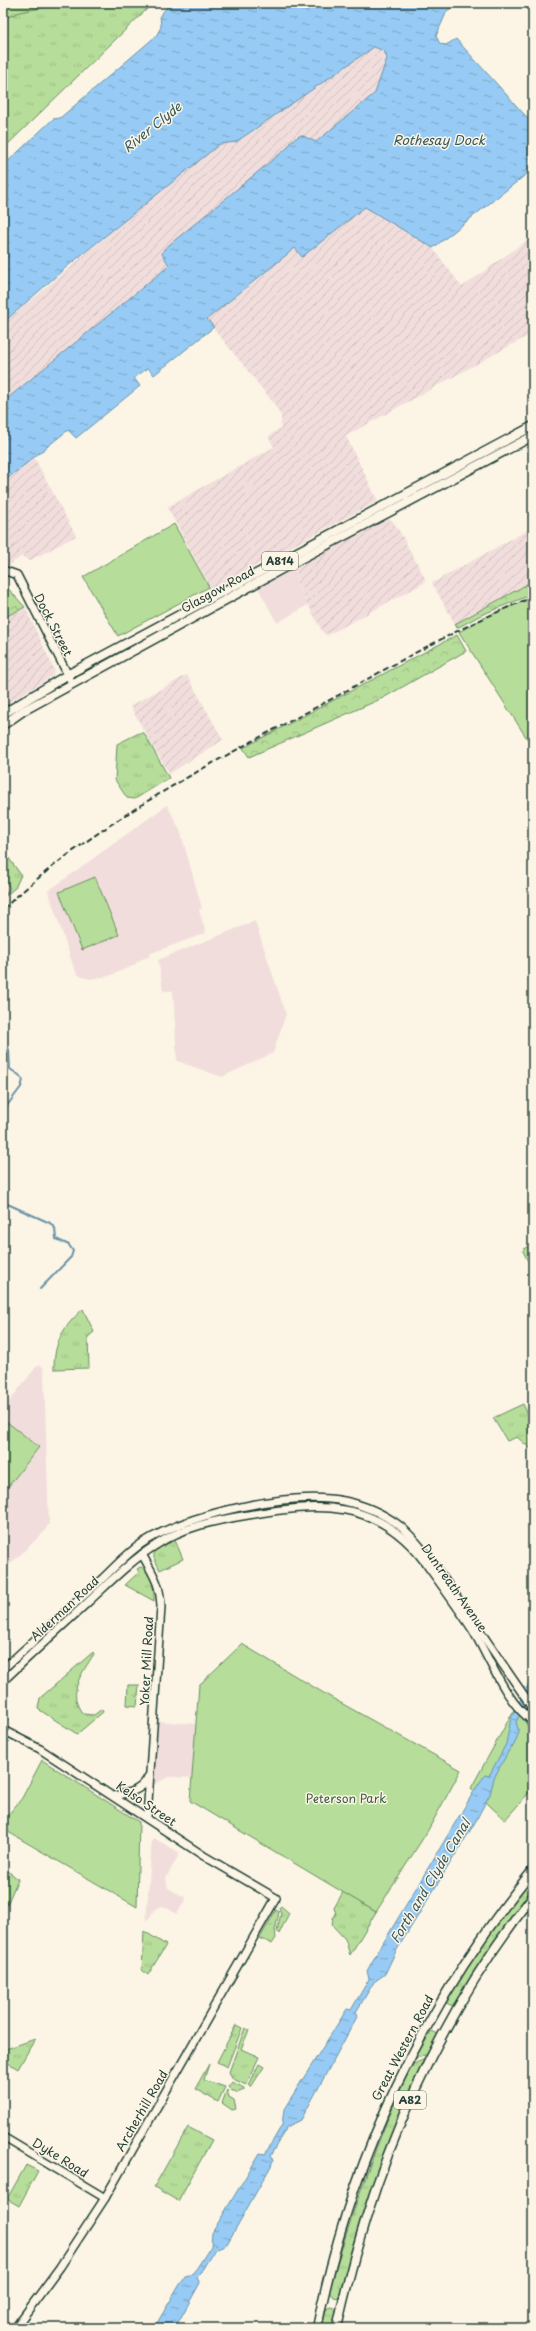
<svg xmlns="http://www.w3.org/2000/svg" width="536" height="2331" font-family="'Playpen Sans',sans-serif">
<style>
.built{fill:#f1dedc}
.industrial{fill:url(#industrial-furrows)}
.grass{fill:url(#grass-tufts);stroke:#6a8d66}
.forest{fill:url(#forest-crowns);stroke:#6a8d66}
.park{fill:#b6dd99;stroke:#6a8d66}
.water{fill:url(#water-ripples);stroke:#6792a8}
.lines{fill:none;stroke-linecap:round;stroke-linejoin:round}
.stream{stroke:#6792a8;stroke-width:2}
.secondary-casing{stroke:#1f3d34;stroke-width:10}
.primary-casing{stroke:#1f3d34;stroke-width:11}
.secondary{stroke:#fcf5e5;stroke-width:7}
.primary{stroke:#fcf5e5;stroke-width:8}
.rail{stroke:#1f3d34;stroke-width:2;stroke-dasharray:6 3;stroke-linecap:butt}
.labels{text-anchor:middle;stroke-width:3;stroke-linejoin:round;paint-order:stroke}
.shield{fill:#fcf5e5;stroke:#617469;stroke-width:1}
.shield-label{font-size:11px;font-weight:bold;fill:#1f3d34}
.street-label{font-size:12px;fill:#1f3d34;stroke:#fcf5e5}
.park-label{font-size:12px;fill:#3d5d48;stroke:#fcf5e5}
.water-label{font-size:13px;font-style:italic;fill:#37595b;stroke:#fcf5e5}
</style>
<defs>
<pattern id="industrial-furrows" width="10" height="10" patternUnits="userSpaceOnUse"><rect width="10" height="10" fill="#f1dedc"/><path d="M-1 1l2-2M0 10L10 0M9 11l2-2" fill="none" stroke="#cebfbd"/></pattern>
<pattern id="grass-tufts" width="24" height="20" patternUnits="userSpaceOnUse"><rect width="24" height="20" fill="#b6dd99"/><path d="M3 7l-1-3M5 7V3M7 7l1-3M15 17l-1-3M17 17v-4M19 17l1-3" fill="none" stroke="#9cbf84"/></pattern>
<pattern id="forest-crowns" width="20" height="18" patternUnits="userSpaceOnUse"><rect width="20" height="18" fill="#b6dd99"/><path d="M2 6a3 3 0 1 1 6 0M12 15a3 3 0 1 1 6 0" fill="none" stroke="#9cbf84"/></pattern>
<pattern id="water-ripples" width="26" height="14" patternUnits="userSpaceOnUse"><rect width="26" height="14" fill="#97cbf5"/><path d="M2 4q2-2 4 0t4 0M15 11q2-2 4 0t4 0" fill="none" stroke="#7ba6c7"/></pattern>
</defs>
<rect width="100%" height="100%" fill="#fcf5e5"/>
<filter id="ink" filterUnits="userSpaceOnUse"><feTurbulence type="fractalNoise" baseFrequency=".025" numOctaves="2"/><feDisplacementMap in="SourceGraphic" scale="8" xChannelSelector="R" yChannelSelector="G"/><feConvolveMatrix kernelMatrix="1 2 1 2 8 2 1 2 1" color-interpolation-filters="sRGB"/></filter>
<g filter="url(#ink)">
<g class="built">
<path d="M296 567 297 584 308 605 277 623 258 588Z"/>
<path d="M167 805 180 830 202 908 199 910 206 933 149 954 150 956 138 961 135 965 109 976 90 979 82 977 77 974 73 965 48 891Z"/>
<path d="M3 850 21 875 15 888 3 898Z"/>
<path d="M255 921 286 1014 273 1053 222 1077 177 1061 173 991H163L158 960Z"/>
<path d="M40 1365 43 1367 44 1373 49 1524 43 1533 3 1571V1409L36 1367Z"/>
<path d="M154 1721 197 1724 193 1778 168 1777 148 1788Z"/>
<path d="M154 1838 180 1853 166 1878 168 1888 186 1898 177 1914 163 1906 156 1908 146 1922 152 1839Z"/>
</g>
<g class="industrial">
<path d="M374 47 384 51 387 58 375 93 316 142 302 135 291 141 287 148 162 255 169 265 165 269 3 402V324L125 220 220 143 236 142Z"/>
<path d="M365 206 433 248 462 287 533 236V333L346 436 378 501 211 589 167 507 274 447 268 437 281 427V416L272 401 206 319 295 248 302 256Z"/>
<path d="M34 457 76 536 29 561 22 556 7 567 3 562V482Z"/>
<path d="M387 519 392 520 400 532 425 578 424 583 328 635 323 633 297 584 296 567Z"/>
<path d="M533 527V581L455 624 432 583Z"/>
<path d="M25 607 55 671 52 676 3 706V618Z"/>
<path d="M187 675 223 740 169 774 130 706Z"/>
</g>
<g class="grass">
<path d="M3 3H153L3 149Z"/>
<path d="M139 733H144L169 778 135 799 127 798 115 780 117 744Z"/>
<path d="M3 850 21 875 15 888 3 898 10 888 3 877Z"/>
<path d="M533 1244V1272L523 1251 525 1248Z"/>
<path d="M83 1309 94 1332 88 1337 89 1368 54 1369C54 1342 63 1327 83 1309Z"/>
<path d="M523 1404 533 1425V1451L517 1437 507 1441 493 1418Z"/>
<path d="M175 1540 183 1559 160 1570 154 1558V1551Z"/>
<path d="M140 1567C153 1569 154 1591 154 1601L125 1585 139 1572 137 1569Z"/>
<path d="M93 1652 94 1654C82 1673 66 1693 83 1714L94 1715 102 1709 103 1712 77 1734 38 1709 40 1698Z"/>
<path d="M128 1685H139L137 1706 127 1705Z"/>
<path d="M6 1688 8 1718 6 1722H3V1690Z"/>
<path d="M533 1874V1891L502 1933 455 2007 444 2002 498 1921Z"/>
<path d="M343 1892 376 1912 350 1955 345 1939 332 1925 333 1918 336 1914 334 1908Z"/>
<path d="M281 1906 289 1913 279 1934 277 1931 281 1913 279 1908Z"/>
<path d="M276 1910 279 1912 275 1930 276 1938 272 1944 260 1938Z"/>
<path d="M144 1931 166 1945 148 1975 142 1970Z"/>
<path d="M236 2025 242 2028 227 2067 217 2062Z"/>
<path d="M245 2028 249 2030 241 2049 259 2057 246 2085 233 2079 229 2072Z"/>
<path d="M432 2031 438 2034 429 2054 414 2059Z"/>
<path d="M35 2039 18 2069 3 2060V2050Z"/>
<path d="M425 2059C390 2135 359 2210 341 2292L339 2298 333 2297 329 2292C351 2213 377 2140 411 2065Z"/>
<path d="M209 2064 204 2080 225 2087 218 2102 195 2089Z"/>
<path d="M259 2064 264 2067 251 2087 249 2085Z"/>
<path d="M232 2082 244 2088V2090L237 2093 235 2091H232L228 2087Z"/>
<path d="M227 2090 229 2097 234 2100 236 2109 232 2110 222 2103Z"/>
<path d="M188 2127 212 2140 178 2201 154 2187Z"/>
<path d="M26 2165 38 2171 19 2206 7 2199Z"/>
<path d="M330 2307 334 2308 336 2311 333 2328H322L326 2309Z"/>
</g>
<g class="forest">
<path d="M12 3H66L20 12 3 19V11Z"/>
<path d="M533 581V594L481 615 457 628 455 624Z"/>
<path d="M3 583 25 607 3 618Z"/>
<path d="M457 635 466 651 383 698 249 757 243 748Z"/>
</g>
<g class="park">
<path d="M174 524 209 587 118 636 83 577Z"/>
<path d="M533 597V748L459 632 483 618Z"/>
<path d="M95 877 119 935 82 950 59 892Z"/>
<path d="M7 1422 39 1447 4 1492 3 1428Z"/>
<path d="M242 1644 332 1698 461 1770 427 1832 376 1912 190 1801 199 1685Z"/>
<path d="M515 1708 533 1733V1788L505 1820 471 1788Z"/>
<path d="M42 1760 139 1822 137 1907 3 1829 4 1820 22 1798Z"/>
<path d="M3 1867 18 1879 6 1907 3 1909Z"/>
</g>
<g class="water">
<path d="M171 3H459L447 11 436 36 440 44 446 45 456 39 533 124V169L433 248 365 207 302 257 295 248 207 319 214 327 154 375 148 368 134 378 140 386 76 438 68 430 3 482V402L165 269 169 265 162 254 164 249 287 148 291 141 301 135 316 142 375 93 387 58 384 51 374 47 236 142 220 144 64 269 3 323V166L53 119 60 118 156 36 161 27 160 15Z"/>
<path d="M533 1676V1690L516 1722 519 1732 514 1745 509 1750 494 1778 490 1794 473 1826 395 1953 385 1974 374 1982 356 2012 358 2015 301 2120 287 2127 270 2156 273 2160 271 2166 227 2244 215 2249 197 2278 200 2283 175 2328H154L185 2276 193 2274 211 2246 212 2233 260 2153 265 2154 282 2125 284 2109 347 2009 351 2010 369 1979 367 1971 373 1960 476 1788 485 1775 489 1776 506 1744 511 1718Z"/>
</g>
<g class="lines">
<g class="stream">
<path d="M3 1111 21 1087 23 1080 19 1075 10 1069 9 1050 4 1042"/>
<path d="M3 1202 50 1223 55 1228 56 1239 69 1245 73 1251 71 1257 40 1289"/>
</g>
<g class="secondary-casing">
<g id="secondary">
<path d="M3 570 17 575 72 683"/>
<path d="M142 1554C153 1575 160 1582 161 1607L147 1817"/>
<path d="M3 1669C35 1640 68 1609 101 1580 115 1567 128 1552 144 1542 191 1513 290 1491 344 1501 364 1505 384 1514 400 1526 420 1543 434 1565 449 1586 476 1624 501 1663 528 1701L533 1712"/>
<path d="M3 1681C30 1655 59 1629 87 1603 109 1583 130 1561 156 1545 182 1527 217 1520 248 1515 318 1503 377 1498 424 1561 440 1583 457 1606 472 1629 488 1655 507 1705 533 1721"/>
<path d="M3 1730 40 1749 204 1856 276 1898 105 2198 60 2267 15 2328"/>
<path d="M114 1796C128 1793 142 1791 148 1777"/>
<path d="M3 2137 105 2198"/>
</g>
</g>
<g class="primary-casing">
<g id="primary">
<path d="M3 714 67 675 533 426"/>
<path d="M3 725 23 711 289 565 533 436"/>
<path d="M528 1701 533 1703"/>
<path d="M530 1719 533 1717"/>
<path d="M317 2328C350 2159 424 2004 533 1870"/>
<path d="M337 2328C371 2171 433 2023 533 1896"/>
</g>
</g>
<use href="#secondary" class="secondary"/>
<use href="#primary" class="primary"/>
<path class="rail" d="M3 909C97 821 215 761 328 701 395 664 462 625 533 597"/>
</g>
</g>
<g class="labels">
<g class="shield">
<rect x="262" y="552" width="36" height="18" rx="3"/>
<rect x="394" y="2091" width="32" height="18" rx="3"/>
</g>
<g class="shield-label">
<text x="280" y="565">A814</text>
<text x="410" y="2104">A82</text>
</g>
<g class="street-label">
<text transform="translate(218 590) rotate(-29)" y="4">Glasgow Road</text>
<text transform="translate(53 625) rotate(63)" y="4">Dock Street</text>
<text transform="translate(454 1588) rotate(55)" y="4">Duntreath Avenue</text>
<text transform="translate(65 1609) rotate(-43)" y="4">Alderman Road</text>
<text transform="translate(147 1661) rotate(-87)" y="4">Yoker Mill Road</text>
<text transform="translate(146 1804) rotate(34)" y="4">Kelso Street</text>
<text transform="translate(403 2048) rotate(-62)" y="4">Great Western Road</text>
<text transform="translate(142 2111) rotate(-60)" y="4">Archerhill Road</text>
<text transform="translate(60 2158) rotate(32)" y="4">Dyke Road</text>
</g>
<g class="park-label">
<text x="346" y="1803">Peterson Park</text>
</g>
<g class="water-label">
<text transform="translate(152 127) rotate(-39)" y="5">River Clyde</text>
<text x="439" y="145">Rothesay Dock</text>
<text transform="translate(430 1881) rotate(-59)" y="5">Forth and Clyde Canal</text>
</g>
</g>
<rect width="536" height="2331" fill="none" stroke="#fcf5e5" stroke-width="16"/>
<rect x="8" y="8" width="520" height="2315" fill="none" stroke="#1f3d34" stroke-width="1.5" filter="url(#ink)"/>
</svg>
